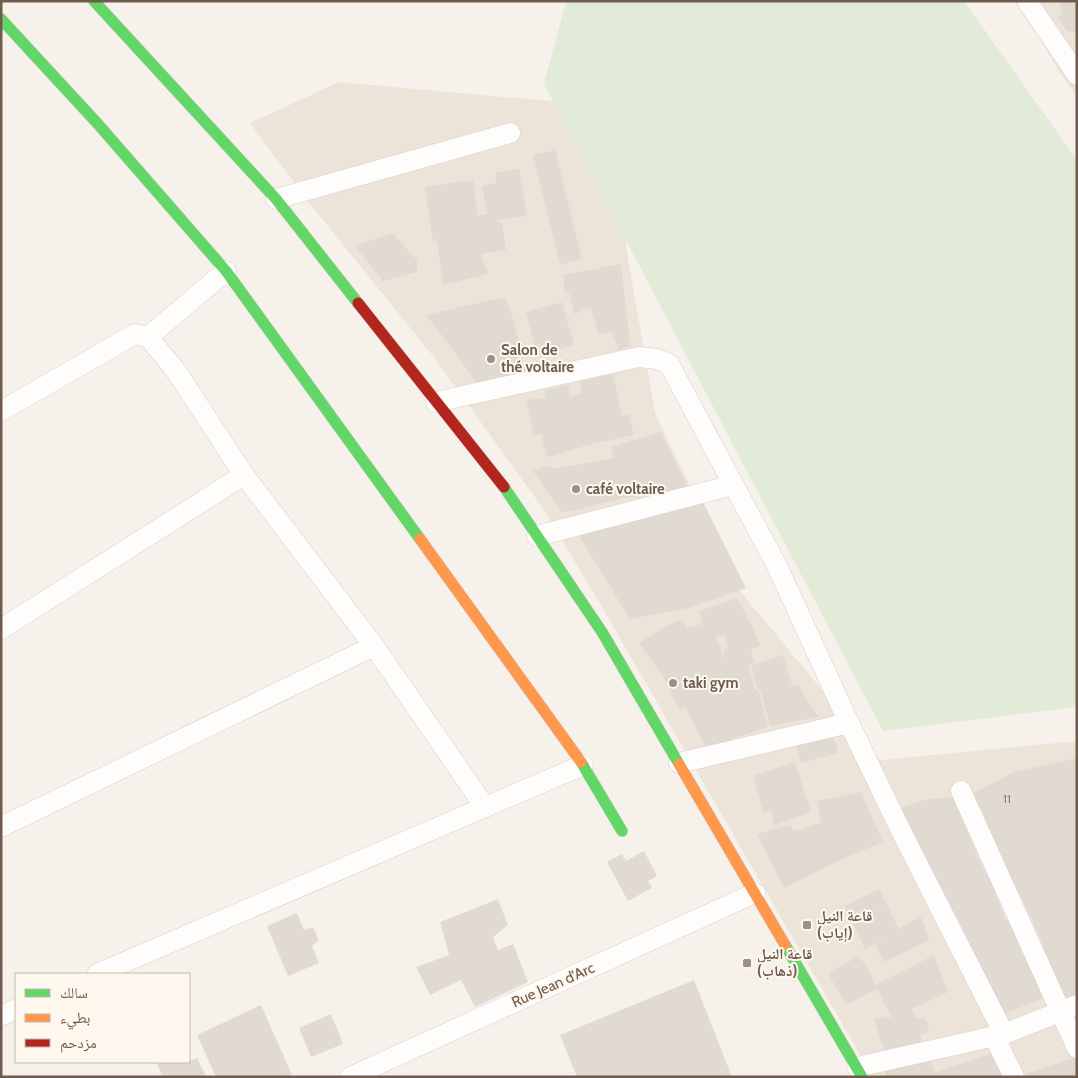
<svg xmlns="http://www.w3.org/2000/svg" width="1078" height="1078" font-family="Cabin,'Noto Naskh Arabic',sans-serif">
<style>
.residential{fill:#ece4d8}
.green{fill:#e2ebd7}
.building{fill:#e1dad3;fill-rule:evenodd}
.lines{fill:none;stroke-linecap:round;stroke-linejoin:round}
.street-casing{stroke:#d4cec8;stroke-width:21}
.fast-casing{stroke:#d4cec8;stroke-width:12}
.slow-casing{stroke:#d4cec8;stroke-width:12}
.jam-casing{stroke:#d4cec8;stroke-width:12}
.street{stroke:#fefdfc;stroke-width:20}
.fast{stroke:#63d668;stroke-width:11}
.slow{stroke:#ff974d;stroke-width:11}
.jam{stroke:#b3261e;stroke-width:11}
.poi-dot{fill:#9f9086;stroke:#fdf7ed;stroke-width:2}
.labels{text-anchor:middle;stroke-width:4;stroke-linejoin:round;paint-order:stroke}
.number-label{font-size:12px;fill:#8e7e72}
.poi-label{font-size:15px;font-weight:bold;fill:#705c4f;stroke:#fdf7ed;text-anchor:start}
.street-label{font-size:15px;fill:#705c4f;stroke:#fdf7ed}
</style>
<rect width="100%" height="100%" fill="#f6f2eb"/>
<g class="residential">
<path d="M1018 1H1077V96L1060 73Z"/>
<path d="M339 82 616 107 627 253 655 413 740 591 880 760 1077 741V1077H873L606 614 544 510 433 356 310 204 250 123Z"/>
</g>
<path class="green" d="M566 1H964L1077 160V707L883 731 544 84Z"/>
<g class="building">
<path d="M1059 1H1077V32L1067 31 1057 17 1063 14Z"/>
<path d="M555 150 582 259 560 265 533 155Z"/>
<path d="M519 169 527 216 498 220V223L502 222 506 250 481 254 488 274 443 285 437 241 433 242 425 187 473 180 478 215H487L482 186 496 183V172Z"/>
<path d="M392 233 417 260V272L383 281 355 246Z"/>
<path d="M621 264 630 346 619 350 612 332 599 335 591 307 574 314 569 293H565L563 275Z"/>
<path d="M505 297 514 322 526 371 477 383 451 347 426 315Z"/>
<path d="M562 302 574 345 537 355 526 312Z"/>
<path d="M613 374 622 416 629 414 634 435 588 445 547 457 541 434 534 435 526 400 545 398V390L568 385 570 396 582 393 579 382Z"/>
<path d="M661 432 689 490 624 498 563 513 533 471 546 466 554 469 614 458 611 447Z"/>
<path d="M702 500 746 588 688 608 630 619 577 532 637 521Z"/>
<path d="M737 598 755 632 760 646 751 649 754 663 748 664 755 690H757L751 665 783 655 792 685H798L818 717 770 726 760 689H758L768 727 706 748 686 708 679 709 662 675 639 643 668 625 682 619 687 628 702 624 699 611ZM716 635 725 636 728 648 724 650V660Z"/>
<path d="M833 735 838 753 801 763 796 745Z"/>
<path d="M1077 758V998L1065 1002 1035 926 1007 868 974 793 1014 772Z"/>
<path d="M795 762 811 812 774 825 771 810 764 814 753 776Z"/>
<path d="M861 792 883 842 838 861 784 888 757 834 790 825 794 831 821 823 817 801Z"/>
<path d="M953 797 979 859 992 884 1005 920 1012 918 1047 996 1000 1016 896 810 923 800Z"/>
<path d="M644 851 657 876 648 881 652 888 628 901 607 862 622 854 626 861Z"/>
<path d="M879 889 900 931V927L921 917 929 940 884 962 875 945 890 936 865 949 845 906Z"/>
<path d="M498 899 508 925 493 937 498 950 513 944 528 982 475 1007 461 980 430 995 416 967 449 955 440 922Z"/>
<path d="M297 913 304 930 313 927 319 940 312 946 319 963 288 976 267 926Z"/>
<path d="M934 955 948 992 912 1009 916 1018 925 1019 929 1027 926 1033 920 1034 922 1041 885 1052 874 1020 885 1016 892 1018 877 989 846 1005 828 973 859 956 870 972 875 985Z"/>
<path d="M694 980 732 1077H577L560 1035Z"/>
<path d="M261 1005 293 1077H216L197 1035Z"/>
<path d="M331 1014 343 1044 311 1057 299 1028Z"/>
<path d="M991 1054 1004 1077H887L884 1071 928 1056 935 1072Z"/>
<path d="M1076 1057 1077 1077H1028L1026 1074Z"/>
<path d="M197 1058 206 1077H163L156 1062H185L186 1063Z"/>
</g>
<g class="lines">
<g class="street-casing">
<g id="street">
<path d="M1027 1 1077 75"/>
<path d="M276 199 510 133"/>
<path d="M148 337 226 271"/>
<path d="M436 402 639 357 657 359 669 364 777 566 849 723 903 835 1004 1034"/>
<path d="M1 411 135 334 148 337 176 371 244 475 374 646 485 807"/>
<path d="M537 536 733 485"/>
<path d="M1 629 244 475"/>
<path d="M679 763 849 723"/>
<path d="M961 791 1077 1048"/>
<path d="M1 827 374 646"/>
<path d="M97 974 583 765"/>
<path d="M1 1016 16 1009"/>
<path d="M994 1036 1014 1077"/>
<path d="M857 1067 1004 1034 1077 1005"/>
<path d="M350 1077 755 893"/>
</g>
</g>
<g class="fast-casing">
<g id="fast">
<path d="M94 1 276 199 358 303"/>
<path d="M1 19 97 123 226 271 420 539"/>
<path d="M504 487 602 632 679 764"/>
<path d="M581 762 622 831"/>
<path d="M785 945 862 1077"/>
</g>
</g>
<g class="slow-casing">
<g id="slow">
<path d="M420 539 581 762"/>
<path d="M679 764 785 945"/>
</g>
</g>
<g class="jam-casing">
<path id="jam" d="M358 303 504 487"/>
</g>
<use href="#street" class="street"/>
<use href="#fast" class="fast"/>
<use href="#slow" class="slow"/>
<use href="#jam" class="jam"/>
</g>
<g class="poi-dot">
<circle cx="491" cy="359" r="5"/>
<circle cx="576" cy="489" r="5"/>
<circle cx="673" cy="683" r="5"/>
<rect x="802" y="920" width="10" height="10" rx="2.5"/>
<rect x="742" y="958" width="10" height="10" rx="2.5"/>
</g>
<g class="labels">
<g class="number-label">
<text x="1007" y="803">11</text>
</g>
<g class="poi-label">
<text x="501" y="355">Salon de<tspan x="501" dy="17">thé voltaire</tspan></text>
<text x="586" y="494">café voltaire</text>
<text x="683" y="688">taki gym</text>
<text x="817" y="921">قاعة النيل<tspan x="817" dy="17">(إياب)</tspan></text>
<text x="757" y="959">قاعة النيل<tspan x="757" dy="17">(ذهاب)</tspan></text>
</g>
<g class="street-label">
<text transform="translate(553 985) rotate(-24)" y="5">Rue Jean d'Arc</text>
</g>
</g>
<rect width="1078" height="1078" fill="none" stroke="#705c4f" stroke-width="5"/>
<rect x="15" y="973" width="175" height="90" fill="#fdf7ed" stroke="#c5b9ae"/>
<rect x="25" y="989" width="25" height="8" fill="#63d668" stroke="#c5b9ae"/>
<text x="60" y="998" font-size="15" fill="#705c4f">سالك</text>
<rect x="25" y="1014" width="25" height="8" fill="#ff974d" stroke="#c5b9ae"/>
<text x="60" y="1023" font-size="15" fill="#705c4f">بطيء</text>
<rect x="25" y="1039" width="25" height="8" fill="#b3261e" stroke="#c5b9ae"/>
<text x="60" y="1048" font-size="15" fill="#705c4f">مزدحم</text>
</svg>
